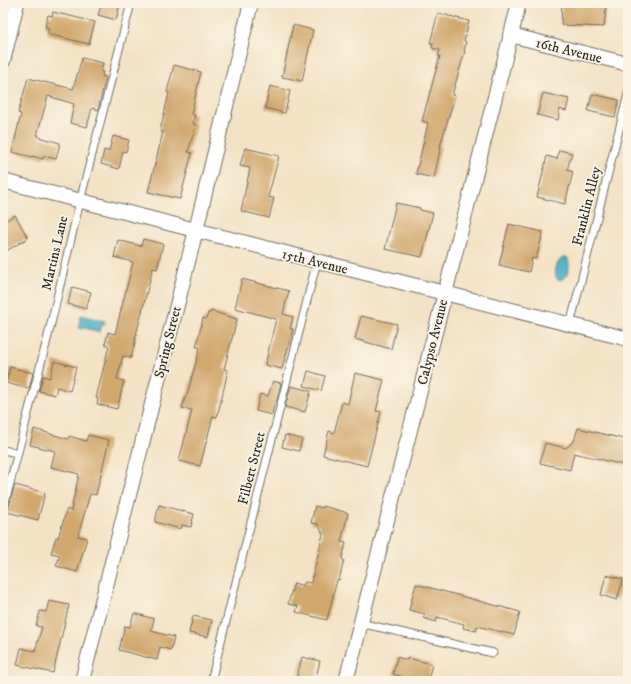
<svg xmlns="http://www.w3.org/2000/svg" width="631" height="684" font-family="'IM FELL DW Pica',serif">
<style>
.water{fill:#45acc4;stroke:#386c78}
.building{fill:#d0a76d}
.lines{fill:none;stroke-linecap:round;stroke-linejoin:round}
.service-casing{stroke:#716b61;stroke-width:9}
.minor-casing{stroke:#716b61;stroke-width:16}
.service{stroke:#fff;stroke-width:7}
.minor{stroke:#fff;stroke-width:14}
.labels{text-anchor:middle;stroke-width:3.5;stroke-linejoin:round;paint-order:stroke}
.street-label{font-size:14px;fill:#2b2b2b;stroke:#fcf5e5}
</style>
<rect width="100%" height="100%" fill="#fcf5e5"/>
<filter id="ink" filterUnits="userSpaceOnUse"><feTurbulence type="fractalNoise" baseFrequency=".025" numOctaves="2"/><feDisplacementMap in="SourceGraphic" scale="8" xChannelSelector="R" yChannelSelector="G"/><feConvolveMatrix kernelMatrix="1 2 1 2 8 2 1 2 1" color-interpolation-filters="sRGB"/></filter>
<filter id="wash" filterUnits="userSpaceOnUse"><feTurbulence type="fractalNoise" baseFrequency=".012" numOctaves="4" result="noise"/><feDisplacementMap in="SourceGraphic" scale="16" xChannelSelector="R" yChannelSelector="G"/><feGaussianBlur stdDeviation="0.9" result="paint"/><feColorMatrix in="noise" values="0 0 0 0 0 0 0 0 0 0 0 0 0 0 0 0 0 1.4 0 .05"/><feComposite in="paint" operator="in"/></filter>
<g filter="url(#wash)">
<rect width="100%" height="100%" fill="#f3e2c5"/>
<g class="water">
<path d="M564 257H567C571 264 569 272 565 278L560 280 557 279C553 272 557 260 564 257Z"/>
<path d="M81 315 105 321 104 325H102L100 332 84 328 83 329H80L81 327H78Z"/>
</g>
<g id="blocks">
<g class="building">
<path d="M102 3H113L120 5 116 20 98 15Z"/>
<path d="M562 4 606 7 604 27 561 25Z"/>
<path d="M53 12 95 22 89 44 47 34 49 28 45 27 48 15 52 16Z"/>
<path d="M438 13 469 21 464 41 466 42 464 51H465L452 95 455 96 440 146H441L434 178 416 174 428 123 422 121 440 56H438L440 50 432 48 433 43H430Z"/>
<path d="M293 25 313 30 302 81 282 77Z"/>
<path d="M82 58 103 63 101 72H103L102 76 106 77 98 110 92 108 87 127 70 123 74 104 48 96 37 135H39L38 137 60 143 56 159 44 156 43 159 32 156V157L12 152 21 114 18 113 28 78 73 89Z"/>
<path d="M174 65 201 72 191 114 195 115 193 124 196 125 188 152 192 153 180 199 148 192 163 132 160 131 169 93 167 92Z"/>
<path d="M270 86 290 91 285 113 265 108Z"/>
<path d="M543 93 569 99 566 111 560 109 558 120 537 115Z"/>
<path d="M592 94 619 100 615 117 588 111Z"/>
<path d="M113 136 129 140 126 152 123 151 119 169 101 164 104 150 109 151Z"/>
<path d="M245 148 279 156 268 197 274 198 269 218 241 211 250 168 240 166Z"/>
<path d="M559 150 572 153 567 170 573 172 565 204 537 197 547 156 557 159Z"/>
<path d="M396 203 420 208V210L433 213 422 257 385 249Z"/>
<path d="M15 215 28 238 3 253V222Z"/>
<path d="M509 224 543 232 536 259 532 258 529 272 499 265Z"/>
<path d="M143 239 163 244 157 269 153 268 135 339H136L131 358 123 356 117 379 124 381 117 409 97 404 98 398H96L109 346 105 344 108 332 115 334 133 262 114 257 118 240 141 246Z"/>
<path d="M242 279 289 291 283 314 293 317 290 329H293L282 369 265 365 276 319 235 308Z"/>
<path d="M72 287 91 292 86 309 68 304Z"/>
<path d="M211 311 237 319 224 369 228 370 224 388 217 417 213 416 200 466 179 461 192 410 182 408 186 395H187L200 347H196L203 318 206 319 208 313H210Z"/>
<path d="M361 316 397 324 391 349 355 339Z"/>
<path d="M54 361 76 367 70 391 57 387 55 395 39 391 43 376 50 378Z"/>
<path d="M10 367 33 373 29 389 6 383Z"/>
<path d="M308 371 325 376 321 391 304 386Z"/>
<path d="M355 373 384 380 376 411 381 412 367 466 323 455 329 431 334 433 342 402 348 404Z"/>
<path d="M273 381 281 383 276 405H274L272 415 256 411 260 394 268 396Z"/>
<path d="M291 386 311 391 305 412 285 407Z"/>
<path d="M578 428 628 440V466L574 453 570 470 540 463 545 443 566 448 574 441Z"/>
<path d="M34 429 68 439 69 436 86 441 88 435 109 440 96 495 90 494 78 536 87 538 77 572 56 566 60 555 51 553 56 537 58 538 67 509 71 511 79 474 51 467 55 451 30 445Z"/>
<path d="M285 435 302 439 299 451 282 447Z"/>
<path d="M15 485 45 493 38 520 7 512Z"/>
<path d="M159 505 194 514 191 527 182 525 181 529 155 522Z"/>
<path d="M315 506 323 508V506L348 513 341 542 346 543 342 559 344 560 339 580H337L327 620 296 612 298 606 288 604 294 583 303 586 305 582 311 583 323 534 318 524 311 523Z"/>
<path d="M606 575 623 579 617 600 601 595Z"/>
<path d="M416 584 520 612 514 635 477 626 476 631 463 628 464 624 437 617 436 622 423 618 425 614 409 610Z"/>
<path d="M49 601 69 605 53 673 17 665 21 648 35 651 42 627 36 626 40 611 46 612Z"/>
<path d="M134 613 154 619 151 631 174 637 171 650 160 647 157 660 119 650 125 626 130 627Z"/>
<path d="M193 616 212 620 208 637 189 633Z"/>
<path d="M302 657 320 661 315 681H296Z"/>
<path d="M397 657 407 660 408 658 432 664 428 681H402L403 677 393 674Z"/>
</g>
</g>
</g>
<g filter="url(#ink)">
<use href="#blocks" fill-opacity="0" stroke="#716b61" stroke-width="1"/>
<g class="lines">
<g class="service-casing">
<g id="service">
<path d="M570 325 628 94"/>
<path d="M3 450 17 453"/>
<path d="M3 510 48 336 80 201 131 3"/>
<path d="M360 623 493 653"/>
<path d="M211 681 317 261"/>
</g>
</g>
<g class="minor-casing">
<g id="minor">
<path d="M510 35 628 64"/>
<path d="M3 61 17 3"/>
<path d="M3 181 317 261 628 339"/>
<path d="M82 681 196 230 251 3"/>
<path d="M346 681 519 3"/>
</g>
</g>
<use href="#service" class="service"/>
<use href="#minor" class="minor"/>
</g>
</g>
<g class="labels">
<g class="street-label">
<text transform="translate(569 50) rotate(14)" y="5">16th Avenue</text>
<text transform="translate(586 206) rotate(-76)" y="5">Franklin Alley</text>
<text transform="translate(54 253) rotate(-77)" y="5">Martins Lane</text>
<text transform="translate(315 261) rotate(14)" y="5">15th Avenue</text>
<text transform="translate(167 342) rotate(-76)" y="5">Spring Street</text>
<text transform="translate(432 342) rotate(-76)" y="5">Calypso Avenue</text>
<text transform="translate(251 468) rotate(-76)" y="5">Filbert Street</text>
</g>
</g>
<rect width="631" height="684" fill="none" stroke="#fcf5e5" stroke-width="16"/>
</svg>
